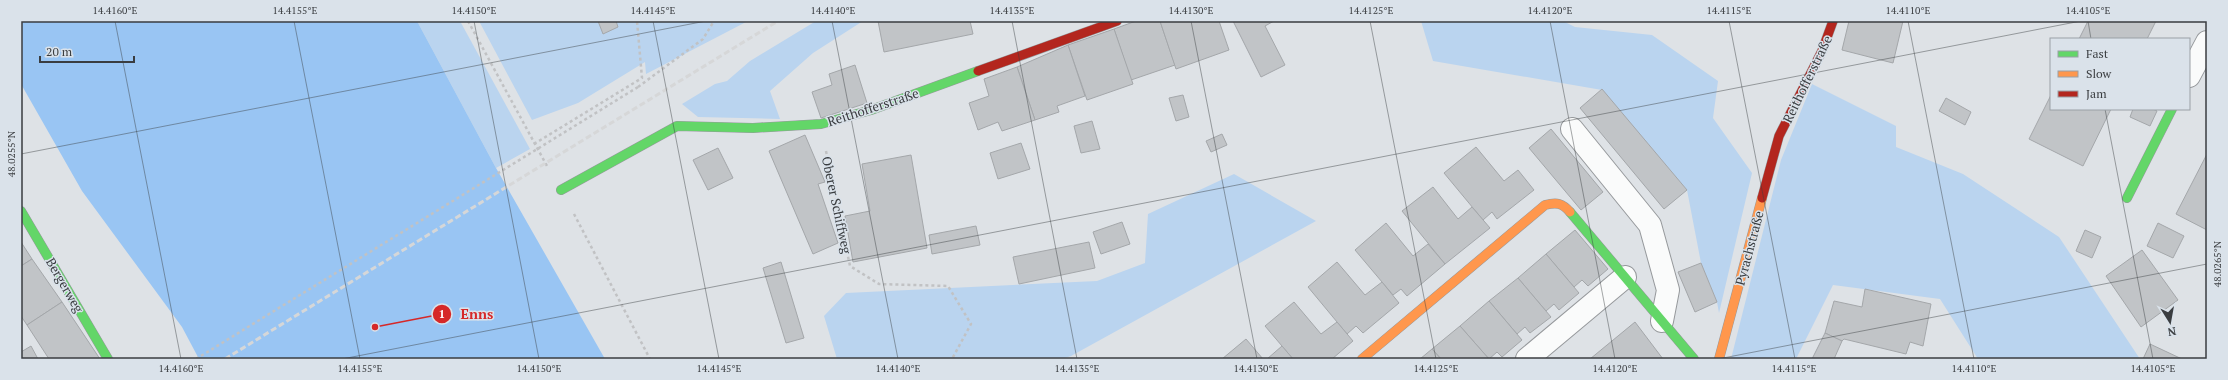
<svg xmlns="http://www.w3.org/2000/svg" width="2228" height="380" font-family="'PT Serif',serif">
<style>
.green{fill:#bad4ef}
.water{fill:#99c5f3}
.building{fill:#c1c4c7;stroke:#a4a7aa}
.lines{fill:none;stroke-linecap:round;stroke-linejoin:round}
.street-casing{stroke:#96999c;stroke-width:24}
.fast-casing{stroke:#96999c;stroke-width:10}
.slow-casing{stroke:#96999c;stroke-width:10}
.jam-casing{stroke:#96999c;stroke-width:10}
.path{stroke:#c1c2c4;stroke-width:2.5;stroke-dasharray:3 3;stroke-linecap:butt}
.street{stroke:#fafbfb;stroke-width:22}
.fast{stroke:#63d668;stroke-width:9}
.slow{stroke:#ff974d;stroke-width:9}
.jam{stroke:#b3261e;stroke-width:9}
.rail{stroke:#d6d7d8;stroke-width:3;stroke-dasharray:6 3;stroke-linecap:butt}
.path-bridge{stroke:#c1c2c4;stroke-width:2.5;stroke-dasharray:3 3;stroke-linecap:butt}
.ticks{fill:none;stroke:#3a3d40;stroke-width:1;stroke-opacity:0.45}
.labels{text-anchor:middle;stroke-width:3;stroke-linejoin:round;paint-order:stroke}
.street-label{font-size:13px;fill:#3a3d40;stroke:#dae2ea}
.leader{fill:none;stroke:#d62828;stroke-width:1.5}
.callout-dot{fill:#d62828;stroke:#dae2ea;stroke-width:1.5}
.mark-label{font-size:12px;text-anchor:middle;font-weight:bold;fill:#fff}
.callout-label{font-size:14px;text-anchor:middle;font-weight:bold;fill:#d62828;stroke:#dae2ea;stroke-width:3;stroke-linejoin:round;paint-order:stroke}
.neatline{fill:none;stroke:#3a3d40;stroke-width:1.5}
.ticks-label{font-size:10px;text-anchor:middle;fill:#3a3d40}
</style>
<rect width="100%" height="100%" fill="#dee2e6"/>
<g class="green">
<path d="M417 21H460L530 149 496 168Z"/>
<path d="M479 21H748L646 74 645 62 578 103 532 120Z"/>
<path d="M816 21H863L813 53 770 91 780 119 698 117 682 104 715 84 727 81 750 61Z"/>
<path d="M1421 21H1563L1575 27 1652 35 1718 81 1713 118 1752 173 1719 313 1717 302 1701 263 1687 190 1602 90 1433 61Z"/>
<path d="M1812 84 1896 126V147L1963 174 2059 237 2140 359H1978L1940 299 1833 285 1796 359H1731L1781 160Z"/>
<path d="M1234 174 1316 221 1071 356 1062 359H837L824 316 846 293 1097 281 1145 263 1148 214Z"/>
</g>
<path class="water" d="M21 21H417L496 168 605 359H199L182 327 82 191 21 84Z"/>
<g class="building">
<path d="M598 21H616L618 27 603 34Z"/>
<path d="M878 21H970L973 34 884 52Z"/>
<path d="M1136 21H1160L1175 65 1131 80 1114 29Z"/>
<path d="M1160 21H1219L1229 50 1176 69Z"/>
<path d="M1233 21H1274L1265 26 1285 65 1261 77Z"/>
<path d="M1849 21H1903L1893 63 1842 50Z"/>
<path d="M2088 21H2156L2147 39H2079Z"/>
<path d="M1114 29 1133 84 1087 100 1068 45Z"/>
<path d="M1068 45 1085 96 1057 106 1059 112 1035 120 1017 67Z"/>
<path d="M855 65 867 103 821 118 812 92 832 85 829 74Z"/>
<path d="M1017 67 1035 120 1002 131 998 122 978 130 969 103 989 96 984 79Z"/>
<path d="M1602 89 1687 190 1664 209 1580 108Z"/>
<path d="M1183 95 1189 117 1176 121 1169 98Z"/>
<path d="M2051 95V109H2111L2083 166 2029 139Z"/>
<path d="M1946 98 1971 112 1965 125 1939 111Z"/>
<path d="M2133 109H2153L2157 111 2150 126 2130 117Z"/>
<path d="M1092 121 1100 149 1081 153 1074 126Z"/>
<path d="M1551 129 1603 192 1581 210 1529 148Z"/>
<path d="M1222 134 1227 145 1211 152 1206 141Z"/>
<path d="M805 135 825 182 818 184 838 243 813 254 769 151Z"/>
<path d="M1021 143 1030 169 998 179 990 153Z"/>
<path d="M1476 147 1504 181 1518 170 1534 190 1497 219 1492 212 1483 220 1444 173Z"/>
<path d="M718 148 733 178 708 190 693 160Z"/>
<path d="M2207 154V230L2176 214Z"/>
<path d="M911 155 927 248 853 262 845 216 870 211 862 164Z"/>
<path d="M1433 187 1458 219 1472 207 1490 228 1445 264 1402 211Z"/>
<path d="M1122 222 1130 244 1101 254 1093 232Z"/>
<path d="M1386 223 1413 256 1428 244 1445 264 1407 296 1401 289 1393 295 1355 250Z"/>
<path d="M2158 223 2184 236 2173 258 2147 246Z"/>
<path d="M976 226 980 245 932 254 929 235Z"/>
<path d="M1575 230 1608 269 1588 286 1582 280 1574 287 1546 254Z"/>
<path d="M2085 230 2101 237 2092 258 2076 251Z"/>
<path d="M21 242 32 259 21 266Z"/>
<path d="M1089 242 1095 268 1019 284 1013 257Z"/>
<path d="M2142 250 2178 300 2141 327 2106 276Z"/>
<path d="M1546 254 1579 293 1559 310 1554 304 1546 311 1518 278Z"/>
<path d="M32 259 62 302 27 325 21 316V266Z"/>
<path d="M781 262 804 338 786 343 763 268Z"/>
<path d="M1337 262 1365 295 1382 282 1399 303 1363 333 1356 326 1347 334 1308 287Z"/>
<path d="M1701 263 1717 302 1695 312 1678 272Z"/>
<path d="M1518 278 1551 317 1530 333 1525 327 1517 334 1489 301Z"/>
<path d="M1865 289 1931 304 1923 346 1910 342 1906 354 1844 339 1842 341 1825 333 1834 301 1862 307Z"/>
<path d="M1489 301 1522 340 1502 357 1497 352 1489 359 1460 326Z"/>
<path d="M62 302 100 359H49L27 325Z"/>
<path d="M1294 302 1321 334 1337 322 1353 341 1332 359H1293L1265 326Z"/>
<path d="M1635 322 1663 359H1590Z"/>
<path d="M1460 326 1489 359H1441L1432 349Z"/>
<path d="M1825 333 1842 341 1834 359H1812Z"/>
<path d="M1246 339 1263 359H1222Z"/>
<path d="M2150 344 2182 359H2143Z"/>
<path d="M31 346 38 359H21V352Z"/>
<path d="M1282 346 1293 359H1267Z"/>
<path d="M1432 349 1441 359H1420Z"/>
</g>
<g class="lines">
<g class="street-casing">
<g id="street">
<path d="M2189 76 2207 42"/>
<path d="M1572 129 1650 225 1668 290 1662 321"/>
<path d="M1527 359 1625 277"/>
</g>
</g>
<g class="fast-casing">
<g id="fast">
<path d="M561 190 677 126 753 128 821 124 871 110 978 71"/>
<path d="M2127 198 2172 109"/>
<path d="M21 211 108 359"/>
<path d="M1570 212 1694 359"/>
</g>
</g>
<g class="slow-casing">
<g id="slow">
<path d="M1362 359 1545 205C1557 202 1562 203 1570 212"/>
<path d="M1719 359 1762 198"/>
</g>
</g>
<g class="jam-casing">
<g id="jam">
<path d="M978 71 1117 21"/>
<path d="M1762 198 1779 136 1822 51 1833 21"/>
</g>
</g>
<g class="path">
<path d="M468 21 547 166"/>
<path d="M638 87 703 39 714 21"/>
<path d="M534 144 642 78 637 21"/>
<path d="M826 151 850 266 879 284 948 286 971 324 952 359"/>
<path d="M574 214 650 359"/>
</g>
<use href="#street" class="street"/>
<use href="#fast" class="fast"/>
<use href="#slow" class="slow"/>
<use href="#jam" class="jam"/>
<path class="rail" d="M225 359 778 21"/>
<path class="path-bridge" d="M196 359 638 87"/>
</g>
<path class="ticks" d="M115 21 181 359M294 21 360 359M474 21 539 359M653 21 719 359M832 21 898 359M1012 21 1077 359M1191 21 1257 359M1370 21 1436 359M1550 21 1615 359M1729 21 1795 359M1908 21 1974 359M2088 21 2091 39M2105 109 2153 359M21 154 706 21M342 359 2081 21M1718 359 2207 264"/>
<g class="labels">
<g class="street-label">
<text transform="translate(1807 79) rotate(-64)" y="5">Reithofferstraße</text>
<text transform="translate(873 107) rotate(-18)" y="5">Reithofferstraße</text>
<text transform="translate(837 205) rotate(78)" y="5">Oberer Schiffweg</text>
<text transform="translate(1749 248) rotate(-75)" y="5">Pyrachstraße</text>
<text transform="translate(65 285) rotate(60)" y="5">Bergerweg</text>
</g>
</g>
<path class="leader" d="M375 327L442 314"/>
<g class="callout-dot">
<circle cx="375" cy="327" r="4"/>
<circle cx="442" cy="314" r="10"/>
</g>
<g class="mark-label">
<text x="442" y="318">1</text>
</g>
<g class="callout-label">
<text x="477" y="319">Enns</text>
</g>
<rect width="2228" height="380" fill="none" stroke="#dae2ea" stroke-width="44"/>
<rect x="2050" y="38" width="140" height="72" fill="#dae2ea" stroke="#9aa0a6"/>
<rect x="2058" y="51" width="20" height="6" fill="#63d668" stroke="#9aa0a6"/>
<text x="2086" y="58" font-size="12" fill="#3a3d40">Fast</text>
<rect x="2058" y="71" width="20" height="6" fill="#ff974d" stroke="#9aa0a6"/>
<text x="2086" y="78" font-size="12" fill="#3a3d40">Slow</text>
<rect x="2058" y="91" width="20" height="6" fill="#b3261e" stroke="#9aa0a6"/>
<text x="2086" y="98" font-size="12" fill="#3a3d40">Jam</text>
<g transform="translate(2170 322) rotate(169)" stroke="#dae2ea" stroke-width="3" paint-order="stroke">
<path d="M0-3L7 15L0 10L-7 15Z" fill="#3a3d40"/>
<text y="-6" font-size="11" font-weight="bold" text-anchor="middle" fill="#3a3d40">N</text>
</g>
<path d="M40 56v6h94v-6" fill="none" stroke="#3a3d40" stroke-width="2"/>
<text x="46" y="56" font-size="12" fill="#3a3d40" stroke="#dae2ea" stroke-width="3" paint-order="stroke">20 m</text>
<rect x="22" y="22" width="2184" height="336" class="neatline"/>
<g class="ticks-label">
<text x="115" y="14">14.4160°E</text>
<text x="295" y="14">14.4155°E</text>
<text x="474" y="14">14.4150°E</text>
<text x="653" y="14">14.4145°E</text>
<text x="833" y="14">14.4140°E</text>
<text x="1012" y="14">14.4135°E</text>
<text x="1191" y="14">14.4130°E</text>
<text x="1371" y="14">14.4125°E</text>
<text x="1550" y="14">14.4120°E</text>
<text x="1729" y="14">14.4115°E</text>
<text x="1908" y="14">14.4110°E</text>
<text x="2088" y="14">14.4105°E</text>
<text transform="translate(11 154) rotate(-90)" y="4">48.0255°N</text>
<text transform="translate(2217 264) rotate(-90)" y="4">48.0265°N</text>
<text x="181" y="372">14.4160°E</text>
<text x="360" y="372">14.4155°E</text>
<text x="539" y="372">14.4150°E</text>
<text x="719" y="372">14.4145°E</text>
<text x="898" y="372">14.4140°E</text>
<text x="1077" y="372">14.4135°E</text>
<text x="1256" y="372">14.4130°E</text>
<text x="1436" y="372">14.4125°E</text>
<text x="1615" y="372">14.4120°E</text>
<text x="1794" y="372">14.4115°E</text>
<text x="1974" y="372">14.4110°E</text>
<text x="2153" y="372">14.4105°E</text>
</g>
</svg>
